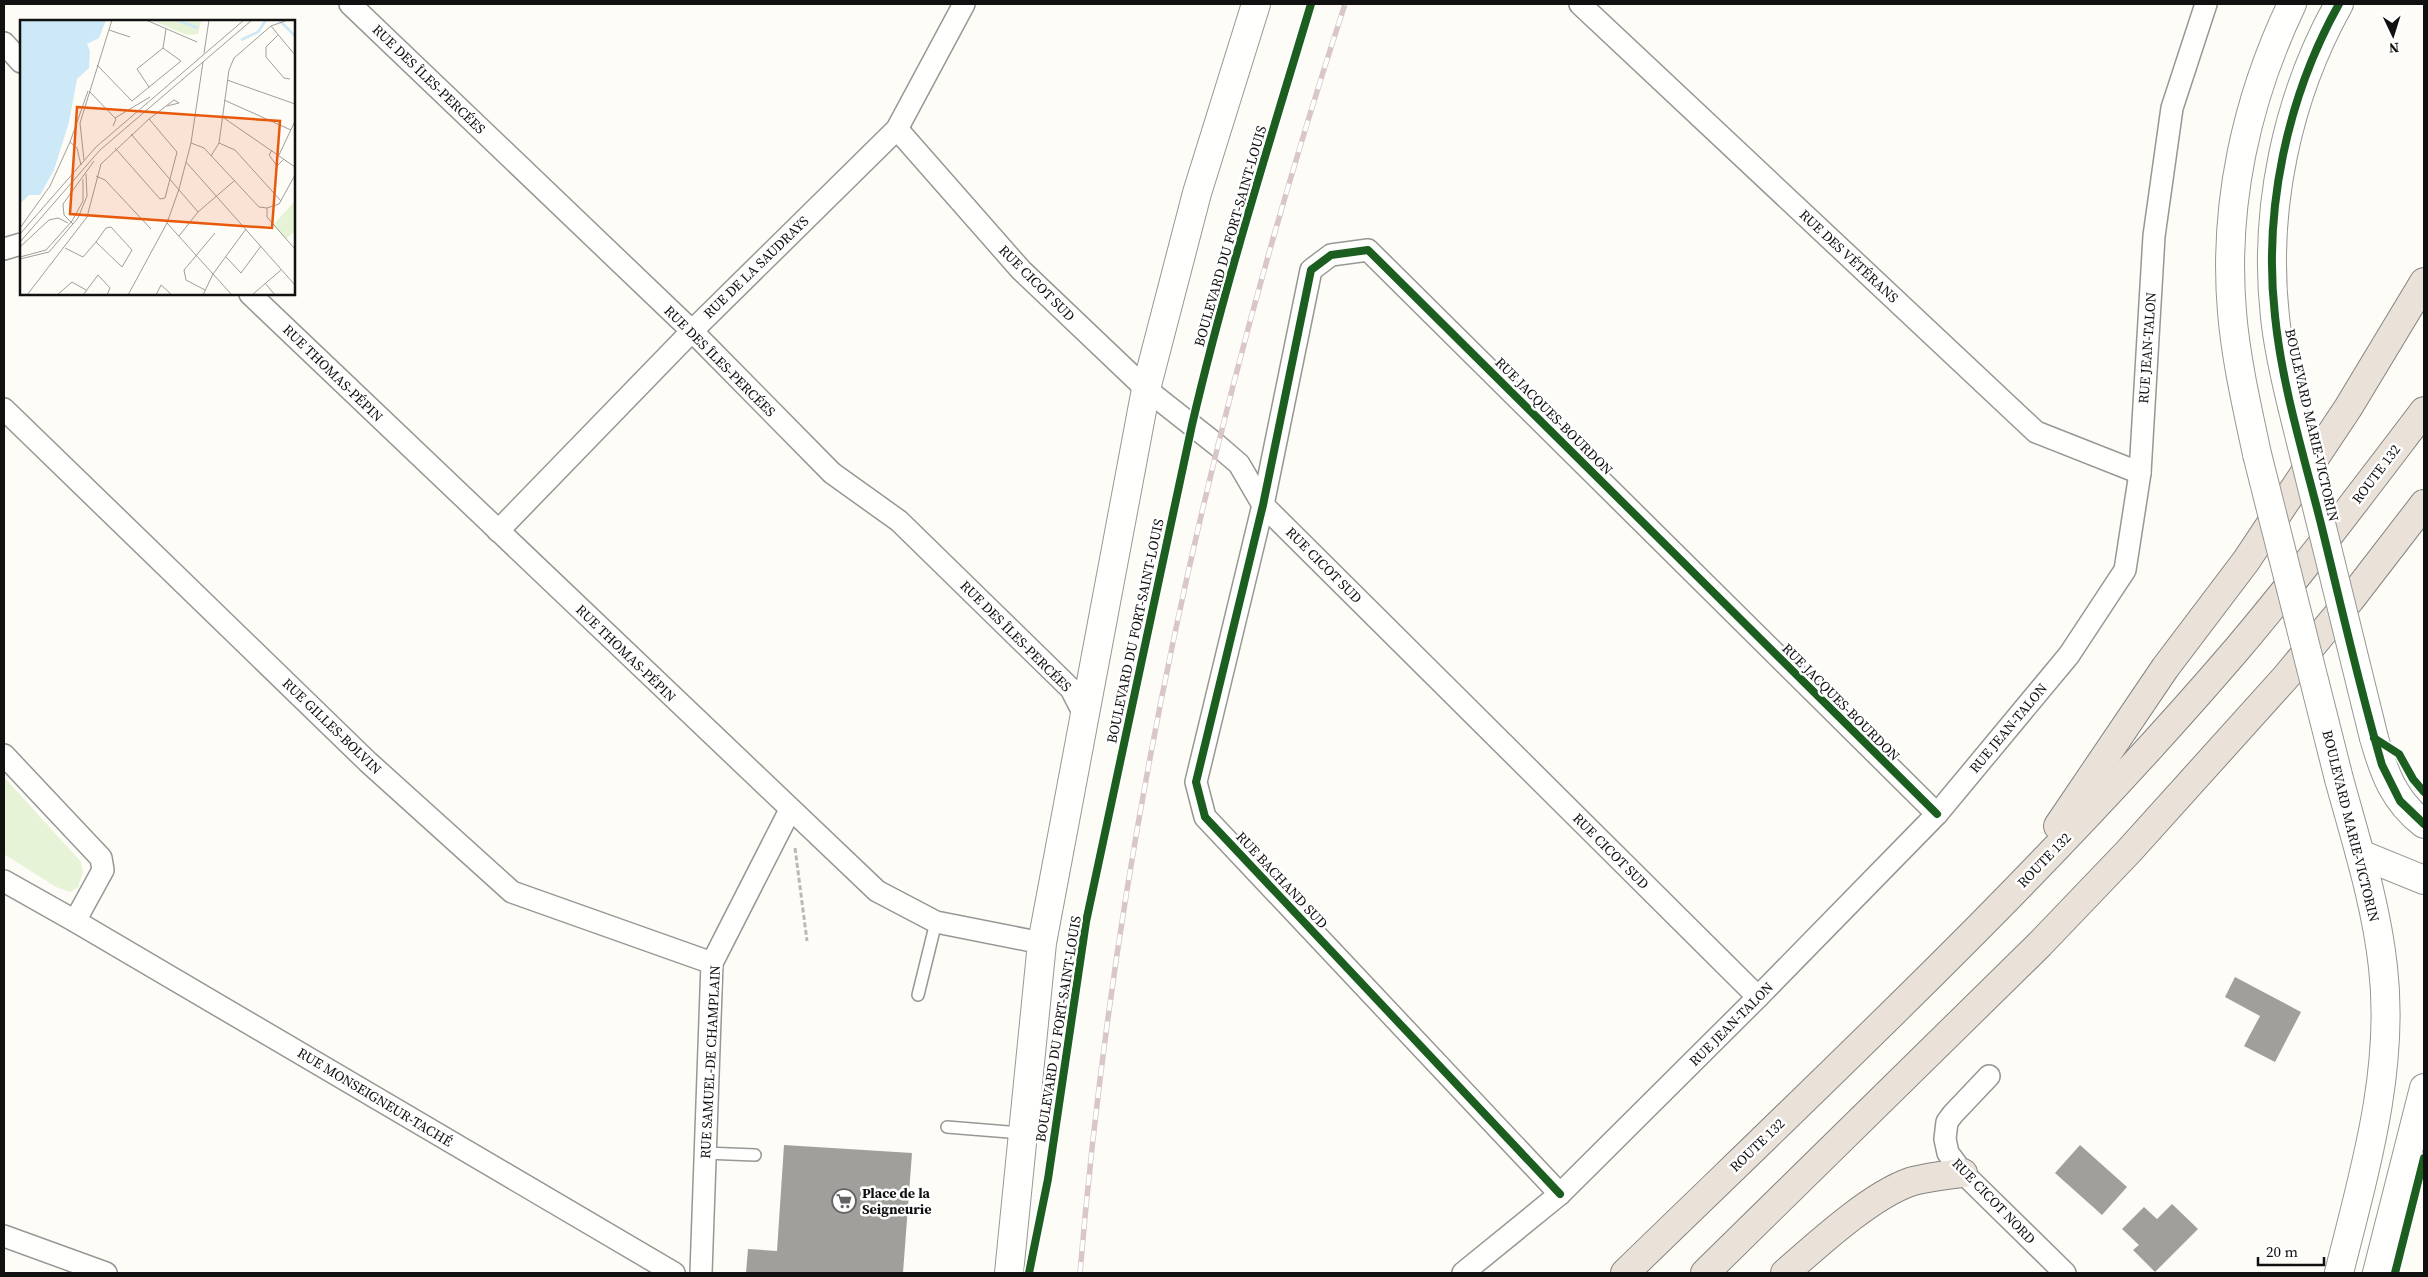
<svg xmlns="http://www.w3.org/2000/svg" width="2428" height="1277" font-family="'Source Serif 4',serif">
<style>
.green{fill:#e7f3d7}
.building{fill:#a19f9c}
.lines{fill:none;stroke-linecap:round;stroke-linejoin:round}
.service-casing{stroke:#979795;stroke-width:14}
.minor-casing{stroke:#979795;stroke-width:24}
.tertiary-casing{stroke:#979795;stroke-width:30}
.motorway-casing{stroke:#858482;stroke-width:30}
.path{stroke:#b9b9b8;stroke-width:3;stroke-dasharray:5 2.5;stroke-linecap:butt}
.service{stroke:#fffffe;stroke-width:11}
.minor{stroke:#fffffe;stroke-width:21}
.tertiary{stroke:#fffffe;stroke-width:28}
.motorway{stroke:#eae1d8;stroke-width:28}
.rail-casing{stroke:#d9c6c7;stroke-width:5.5}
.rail{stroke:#fff;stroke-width:4;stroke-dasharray:11;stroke-linecap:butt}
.tertiary-bridge-casing{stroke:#979795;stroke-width:30;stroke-linecap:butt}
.tertiary-bridge{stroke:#fffffe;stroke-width:28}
.cycleway-casing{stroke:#fff;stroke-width:11}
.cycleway{stroke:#1b5e20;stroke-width:8}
.labels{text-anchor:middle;stroke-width:5;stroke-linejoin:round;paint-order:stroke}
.street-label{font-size:14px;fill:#111;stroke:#fff}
.poi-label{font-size:14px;font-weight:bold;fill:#111;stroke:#fff;text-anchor:start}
.inset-river{fill:none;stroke:#cde8f7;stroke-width:2.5}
.inset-road{fill:none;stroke:#9f9e9b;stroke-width:1}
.view{fill:#e8590c;fill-opacity:0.15;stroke:#e8590c;stroke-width:2.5}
.inset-edge{fill:none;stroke:#111;stroke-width:2.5}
</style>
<rect width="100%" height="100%" fill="#fdfcf7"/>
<path class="green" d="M4 777 81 862 83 872 78 887 70 892 56 887 4 854Z"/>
<g class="building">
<path d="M2235 977 2301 1012 2275 1062 2244 1046 2260 1016 2225 997Z"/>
<path d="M784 1145 912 1153 903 1273H746L748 1249 777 1251Z"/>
<path d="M2080 1145 2127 1187 2102 1215 2055 1173Z"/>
<path d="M2172 1204 2198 1229 2155 1272 2133 1250 2139 1245 2122 1229 2144 1207 2157 1219Z"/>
</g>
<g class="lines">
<g class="service-casing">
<g id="service">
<path d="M918 995 936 922"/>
<path d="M947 1127 1022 1133"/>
<path d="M705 1153 755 1155"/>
</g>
</g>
<g class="minor-casing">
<g id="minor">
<path d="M350 4 692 331 832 473 899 521 1071 689 1086 718"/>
<path d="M1580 4 2036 432 2140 473"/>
<path d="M4 43 21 62"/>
<path d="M897 129 1021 270 1146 389 1217 445 1239 464 1263 505 1758 997"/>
<path d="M4 249 21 244"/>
<path d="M250 294 877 891 936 922 1042 943"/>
<path d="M4 409 368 762 512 892 712 963"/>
<path d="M498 531 692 331 897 129 964 4"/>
<path d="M4 755 101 858 103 870 75 921"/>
<path d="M4 881 75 921 674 1273"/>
<path d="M1989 1076 1953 1114 1947 1122 1945 1139 1948 1153 1963 1173 2065 1273"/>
<path d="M1560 1194 1205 817 1196 782 1263 505 1311 270 1331 255 1368 250 1937 814"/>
<path d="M4 1236 106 1273"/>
<path d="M701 1273 712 963 790 810"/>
<path d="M1463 1273 1560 1194 1758 997 1937 814 2069 655 2125 570 2140 473 2154 236 2172 108 2206 4"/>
</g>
</g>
<g class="tertiary-casing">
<g id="tertiary">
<path d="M2292 406C2285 377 2278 347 2275 317 2263 210 2287 97 2339 4"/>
<path d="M2257 454C2247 407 2236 360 2232 312 2223 206 2246 100 2292 4"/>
<path d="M2374 738C2384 773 2394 801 2424 824"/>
<path d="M2339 779C2356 841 2376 903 2383 967 2395 1071 2364 1173 2339 1273"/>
<path d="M2360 854 2424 880"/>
<path d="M1009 1273 1042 943 1146 389 1197 193 1256 4"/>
<path d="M2377 1273 2424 1088"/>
</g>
</g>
<g class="motorway-casing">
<g id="motorway">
<path d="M2058 826 2165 668 2246 561 2348 408 2424 282"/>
<path d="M1625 1273C1834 1070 2048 870 2238 648 2303 571 2363 491 2424 411"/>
<path d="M1705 1273 2040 944 2129 851 2285 678 2350 600 2424 504"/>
<path d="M1785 1273C1817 1245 1870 1196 1910 1182 1927 1177 1946 1175 1963 1173"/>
</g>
</g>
<path class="path" d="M795 848 807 941"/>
<use href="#service" class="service"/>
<use href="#minor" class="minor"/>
<use href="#tertiary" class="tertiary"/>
<use href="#motorway" class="motorway"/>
<g class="rail-casing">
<path id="rail" d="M1080 1273C1116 841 1210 416 1345 4"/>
</g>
<use href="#rail" class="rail"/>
<g class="tertiary-bridge-casing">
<g id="tertiary-bridge">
<path d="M2292 406 2374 738"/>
<path d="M2257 454 2339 779"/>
</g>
</g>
<use href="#tertiary-bridge" class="tertiary-bridge"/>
<g class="cycleway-casing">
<g id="cycleway">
<path d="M2339 4C2287 97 2263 210 2275 316 2282 386 2304 456 2321 524 2341 605 2359 686 2382 765L2400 801 2424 824"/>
<path d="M2374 738 2399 754 2413 779 2424 792"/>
<path d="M1560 1194 1205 817 1196 782 1263 505 1311 270 1331 255 1368 250 1937 814"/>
<path d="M1029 1273 1048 1179 1086 922 1192 425C1225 283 1269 144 1311 4"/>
<path d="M2395 1273 2424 1158"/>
</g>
</g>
<use href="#cycleway" class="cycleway"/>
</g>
<defs>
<g id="supermarket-ring" transform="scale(1.25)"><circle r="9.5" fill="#fff" stroke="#646362" stroke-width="1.5"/><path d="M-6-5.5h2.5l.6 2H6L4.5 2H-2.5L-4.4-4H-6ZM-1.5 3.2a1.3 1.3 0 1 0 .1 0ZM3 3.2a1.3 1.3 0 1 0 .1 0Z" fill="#646362"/></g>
</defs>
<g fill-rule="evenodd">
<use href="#supermarket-ring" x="844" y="1201"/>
</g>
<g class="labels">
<g class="street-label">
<text transform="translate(429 79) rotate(44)" y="5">RUE DES ÎLES-PERCÉES</text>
<text transform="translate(1230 236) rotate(-74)" y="5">BOULEVARD DU FORT-SAINT-LOUIS</text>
<text transform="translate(1849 256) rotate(43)" y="5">RUE DES VÉTÉRANS</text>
<text transform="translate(756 267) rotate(-44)" y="5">RUE DE LA SAUDRAYS</text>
<text transform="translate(1037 283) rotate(45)" y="5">RUE CICOT SUD</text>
<text transform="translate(2147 348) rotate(-86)" y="5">RUE JEAN-TALON</text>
<text transform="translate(720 361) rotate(45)" y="5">RUE DES ÎLES-PERCÉES</text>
<text transform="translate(333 373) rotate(44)" y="5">RUE THOMAS-PÉPIN</text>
<text transform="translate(1554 416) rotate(45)" y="5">RUE JACQUES-BOURDON</text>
<text transform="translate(2312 425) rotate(77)" y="5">BOULEVARD MARIE-VICTORIN</text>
<text transform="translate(2376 474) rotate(-53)" y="5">ROUTE 132</text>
<text transform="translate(1324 565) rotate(45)" y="5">RUE CICOT SUD</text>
<text transform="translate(1135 631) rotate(-78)" y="5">BOULEVARD DU FORT-SAINT-LOUIS</text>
<text transform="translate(1016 636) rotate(45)" y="5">RUE DES ÎLES-PERCÉES</text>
<text transform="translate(626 653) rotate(44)" y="5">RUE THOMAS-PÉPIN</text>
<text transform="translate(1841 702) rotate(45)" y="5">RUE JACQUES-BOURDON</text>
<text transform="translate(332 726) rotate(44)" y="5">RUE GILLES-BOLVIN</text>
<text transform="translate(2008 728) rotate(-50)" y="5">RUE JEAN-TALON</text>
<text transform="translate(2351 826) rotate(76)" y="5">BOULEVARD MARIE-VICTORIN</text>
<text transform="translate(1611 851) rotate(45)" y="5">RUE CICOT SUD</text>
<text transform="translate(2044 860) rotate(-46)" y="5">ROUTE 132</text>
<text transform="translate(1282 880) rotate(47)" y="5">RUE BACHAND SUD</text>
<text transform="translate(1731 1024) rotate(-45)" y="5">RUE JEAN-TALON</text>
<text transform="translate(1058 1029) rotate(-81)" y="5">BOULEVARD DU FORT-SAINT-LOUIS</text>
<text transform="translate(710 1062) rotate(-87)" y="5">RUE SAMUEL-DE CHAMPLAIN</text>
<text transform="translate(375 1097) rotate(31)" y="5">RUE MONSEIGNEUR-TACHÉ</text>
<text transform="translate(1757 1145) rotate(-44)" y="5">ROUTE 132</text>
<text transform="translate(1994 1201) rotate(46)" y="5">RUE CICOT NORD</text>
</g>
<g class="poi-label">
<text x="862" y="1198">Place de la<tspan x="862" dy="16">Seigneurie</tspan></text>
</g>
</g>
<g transform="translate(20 20)">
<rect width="275" height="275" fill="#fdfcf7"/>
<path d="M131 0H176L181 1 178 14 167 15ZM275 181V211L266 219 253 205Z" fill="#e7f3d7"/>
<path d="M0 0H86L79 18 67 24 70 31 69 48 57 59 49 102 34 150 20 175H9L0 184Z" fill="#cde8f7"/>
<path class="inset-river" d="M157 0 178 8M259 0 275 16M221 20 238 12 246 0M0 39 21 0M0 60 34 0"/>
<path class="inset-road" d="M126 0 177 22M251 6 275 35M89 10 110 17M258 15 246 27V37L264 58 270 59M184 33 189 0M77 45 112 81 161 41 143 28M207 60 275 84M129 67 117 49 143 28 146 9M69 71 96 99 93 106M204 80 271 110M201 96 275 147M95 98 130 77M111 114 178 192M171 123 184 128 239 187 247 188 259 184 275 155M199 123 215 130 261 181M95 128 140 179 145 178 157 132 129 99M252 130 249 135 257 146 264 139M259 135 275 101M191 136 199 123 209 50 214 38 251 6 268 0M64 140 60 103 92 0M166 142 275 265M61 145 57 128 50 122 68 71M76 156 85 160 131 209M247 188V197L275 229M147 203 212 275M53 204 44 195 43 184 74 141M0 208 30 166 50 122M0 214 76 127 224 0M159 216 178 192 214 161M0 222 80 130 232 0M0 227 29 200 38 198 48 203M45 228 63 237 76 222 102 247 112 230 91 207 86 208 76 222M0 237 26 230 52 201 63 181V159M206 237 221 253 241 226M0 239 29 232 58 198 67 176 66 154M245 263 255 275M185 270 166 260 164 250 195 213M7 275 67 197 81 144 129 99 154 80 159 83 147 86M37 275 52 262 66 270M63 275 78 255 90 268 87 275M108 275 147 203 159 169 171 123 183 42M136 275 141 265 152 275M183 275 193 254 226 209M232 275 261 250"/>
<path class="view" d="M57 87 260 101 252 208 50 194Z"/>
<rect width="275" height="275" class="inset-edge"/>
</g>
<rect width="2428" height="1277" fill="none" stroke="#111111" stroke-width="10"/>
<g transform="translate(2393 35) rotate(176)" stroke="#ffffff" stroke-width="4" paint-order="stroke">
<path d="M0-4L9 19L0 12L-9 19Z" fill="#111111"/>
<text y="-8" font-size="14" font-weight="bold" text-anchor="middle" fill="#111111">N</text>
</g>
<path d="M2258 1257v8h66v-8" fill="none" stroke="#111111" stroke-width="2.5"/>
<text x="2266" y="1257" font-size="15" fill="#111111" stroke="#ffffff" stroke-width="4" paint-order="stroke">20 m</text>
</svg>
